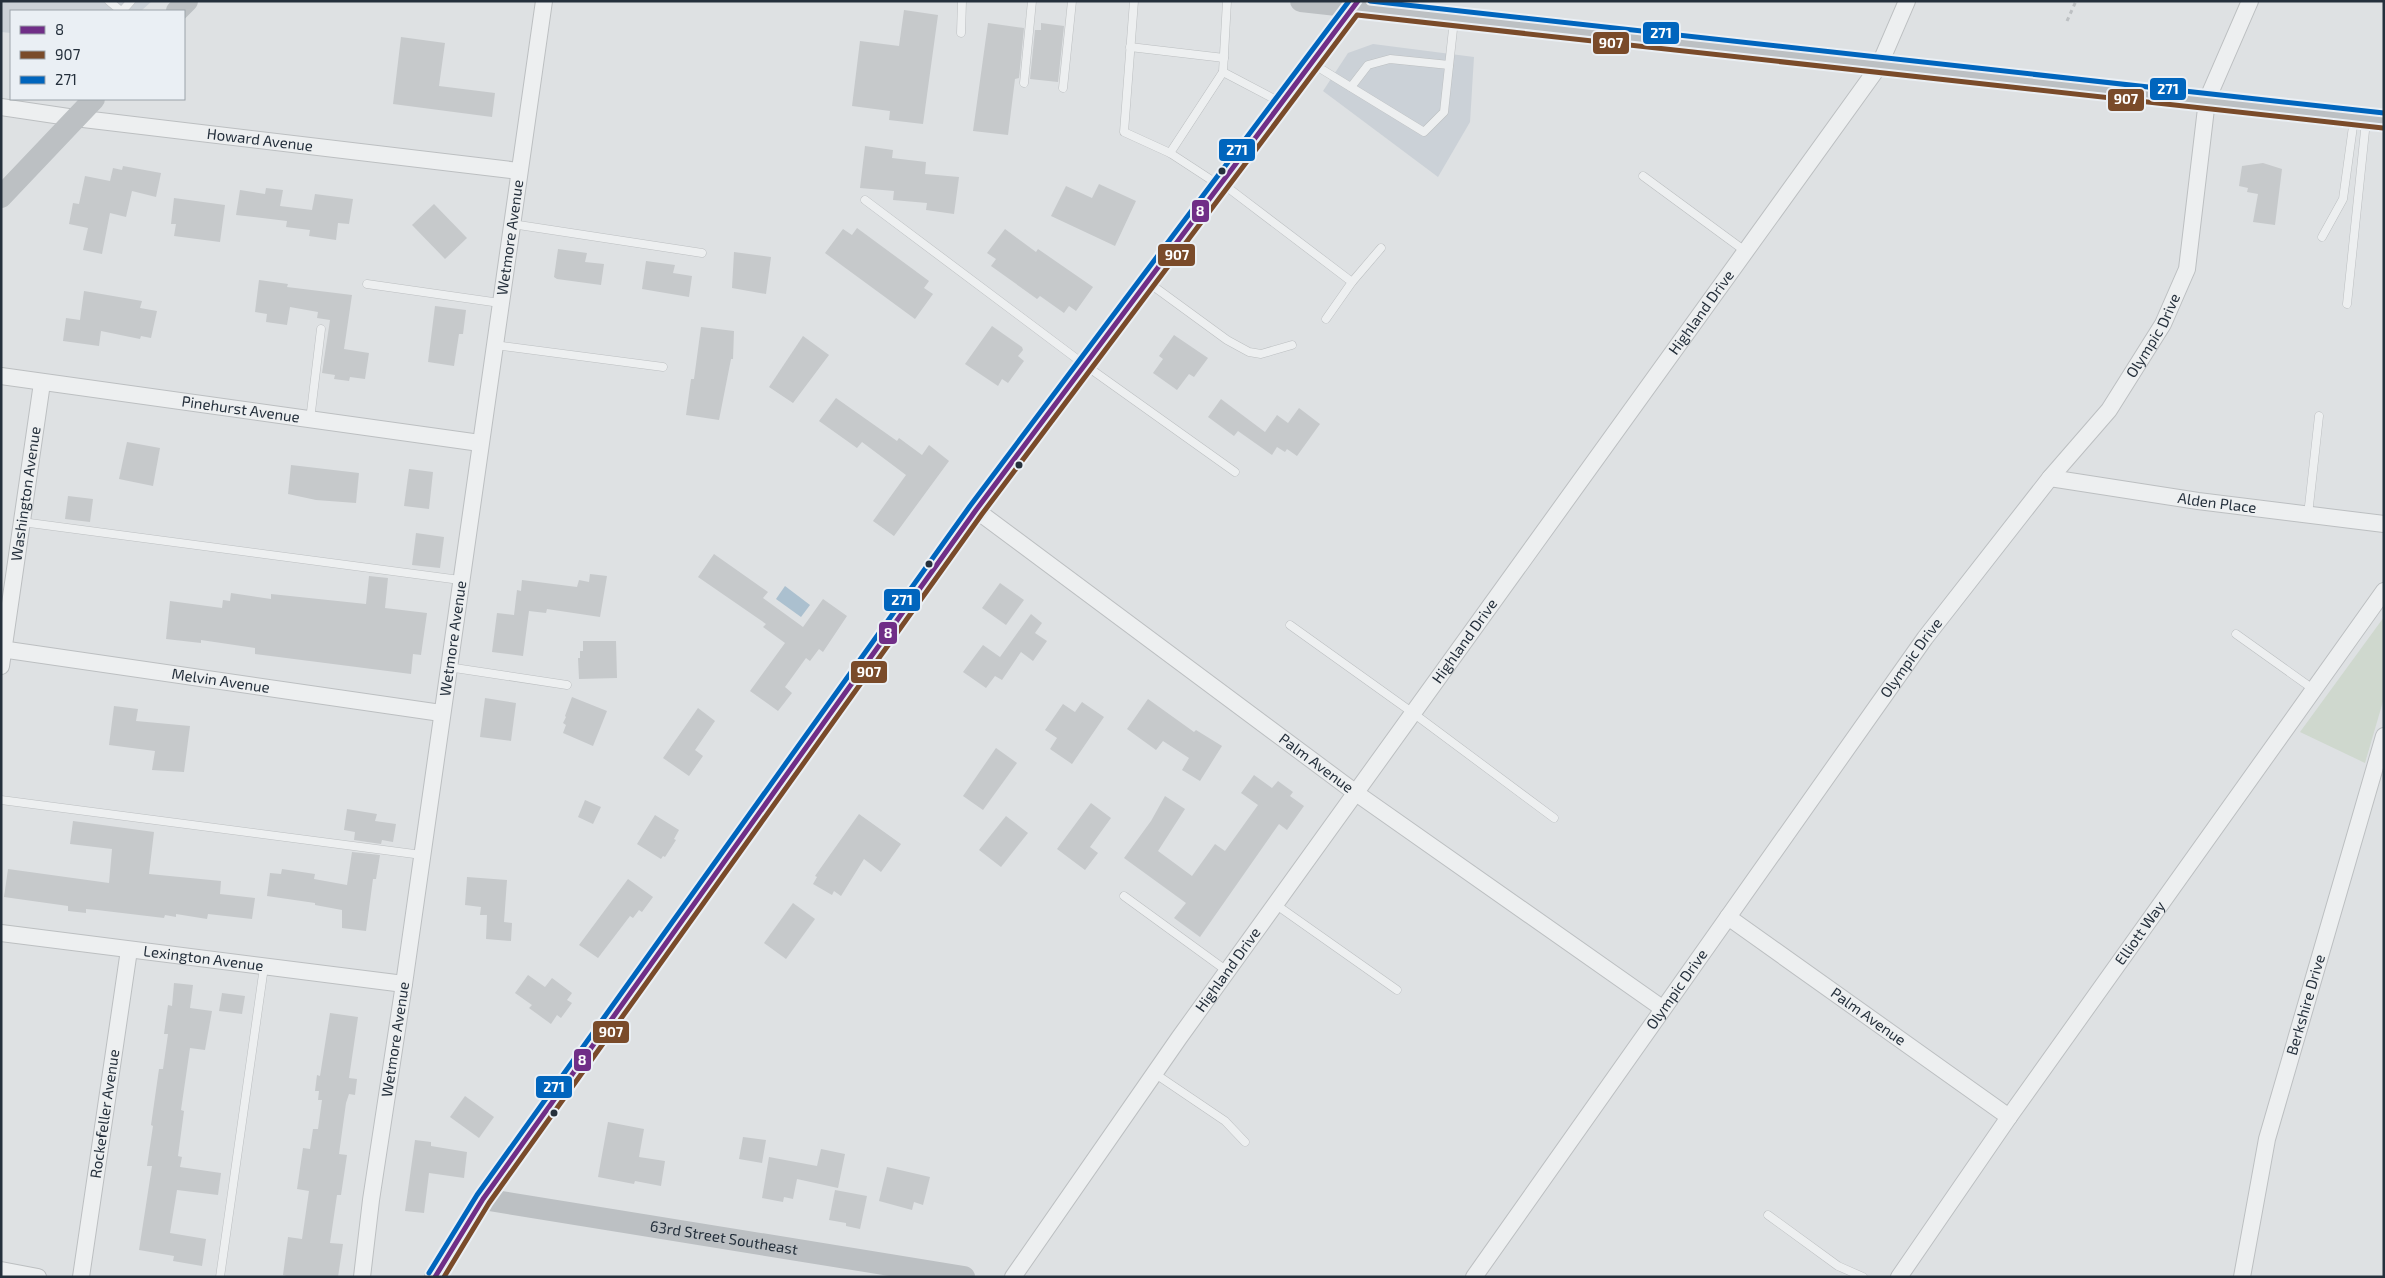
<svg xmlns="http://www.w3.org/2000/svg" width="2385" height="1278" font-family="'Exo 2',sans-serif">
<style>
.built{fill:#cbd1d7}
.green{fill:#cfd8ce}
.water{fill:#abc0cf}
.building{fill:#c6c9cb}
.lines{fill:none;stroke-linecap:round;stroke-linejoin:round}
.lane-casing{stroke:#bcbfc1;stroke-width:9}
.street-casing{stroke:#bcbfc1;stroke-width:18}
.path{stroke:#bdc0c3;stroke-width:3;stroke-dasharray:4 4;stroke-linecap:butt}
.lane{stroke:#edeff0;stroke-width:8}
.street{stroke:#edeff0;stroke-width:16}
.secondary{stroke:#bcc0c3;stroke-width:22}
.bus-1-casing{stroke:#eaeff4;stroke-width:9}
.bus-2-casing{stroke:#eaeff4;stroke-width:9}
.bus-3-casing{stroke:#eaeff4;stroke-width:9}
.bus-1{stroke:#702e87;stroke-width:5}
.bus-2{stroke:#7a4b2a;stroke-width:5}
.bus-3{stroke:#0065bd;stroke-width:5}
.bus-dot{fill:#25303c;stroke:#eaeff4;stroke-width:2}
.labels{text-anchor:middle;stroke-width:4.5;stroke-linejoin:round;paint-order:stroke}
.street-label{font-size:15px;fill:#25303c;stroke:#eaeff4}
.line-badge{stroke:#eaeff4;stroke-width:2}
.badge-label{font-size:14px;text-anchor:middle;font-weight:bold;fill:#fff}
</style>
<rect width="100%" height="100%" fill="#dee1e3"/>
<g class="built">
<path d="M1 1H152L141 11H11V33L1 32Z"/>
<path d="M1373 44 1474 57 1470 122 1438 177 1323 91 1348 53Z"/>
</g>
<path class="green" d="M2384 617V698L2365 763 2300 732Z"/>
<path class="water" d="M785 586 810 605 801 617 776 599Z"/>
<g class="building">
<path d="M904 10 938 15 923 124 889 120 890 111 852 106 860 41 899 46Z"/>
<path d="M988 23 1024 28 1019 78 1015 79 1008 135 973 131Z"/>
<path d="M1041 23 1064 26 1058 82 1030 79 1035 30H1041Z"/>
<path d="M401 37 445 43 439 86 495 93 492 117 393 104Z"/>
<path d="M865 146 893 150 892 158 926 162 925 174 959 177 954 214 926 210 927 203 893 200 894 191 860 188Z"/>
<path d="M2263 163 2282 169 2275 225 2253 222 2258 194 2247 192 2248 188 2239 186 2242 166Z"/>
<path d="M123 166 161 173 156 197 132 191 126 217 110 213 102 254 83 250 88 228 69 224 73 203 79 204 85 176 110 181 113 168 122 170Z"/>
<path d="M1099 184 1136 201 1115 246 1051 216 1066 186 1092 198Z"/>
<path d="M266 188 283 190 280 206 312 210 315 194 353 199 349 224 338 223 336 240 309 236 310 230 286 227 287 221 236 215 240 190 265 194Z"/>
<path d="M174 198 225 205 220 242 174 236 176 224H171Z"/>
<path d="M434 204 467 238 445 259 412 225Z"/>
<path d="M857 228 929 281 924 288 933 294 915 319 825 253 843 229 852 235Z"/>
<path d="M1005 229 1036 252 1038 249 1093 287 1076 311 1069 306 1064 313 1040 296 1037 299 991 266 996 259 987 253Z"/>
<path d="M558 249 587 253 585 262 604 264 601 285 557 279 554 277Z"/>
<path d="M734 252 771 257 766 294 732 288Z"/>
<path d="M646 261 675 265 673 273 692 276 689 297 642 289Z"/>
<path d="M259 280 288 284 287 287 352 295 344 349 369 353 365 379 350 377 349 381 334 379 335 375 322 373 330 320 317 318 318 312 290 307 287 325 266 322 267 314 255 312Z"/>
<path d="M84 291 142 301 140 308 157 311 151 338 141 336 140 339 101 331 99 346 63 341 66 318 80 320Z"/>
<path d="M435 306 466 310 463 334H459L454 366 428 362Z"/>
<path d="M992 326 1022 347 1023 350 1018 356 1024 361 1008 383 1002 379 998 386 965 364Z"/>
<path d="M701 327 734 331 733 359H731L719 420 686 415 691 379H694Z"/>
<path d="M1174 335 1208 358 1194 377 1189 374 1177 390 1153 373 1163 359 1159 356Z"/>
<path d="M803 336 829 355 793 403 769 387Z"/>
<path d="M836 398 897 441 899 438 922 455 929 445 949 461 894 536 873 521 906 475 862 442 857 448 819 421Z"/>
<path d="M1221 399 1265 432 1277 415 1288 423 1299 408 1320 424 1297 456 1287 449 1285 452 1277 447 1272 455 1238 431 1234 436 1208 417Z"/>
<path d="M127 442 160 448 153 486 119 479Z"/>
<path d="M291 465 359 473 356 503 316 500 288 494Z"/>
<path d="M409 469 433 472 429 509 404 506Z"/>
<path d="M68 496 93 499 90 522 65 519Z"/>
<path d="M416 533 444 537 440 568 412 565Z"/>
<path d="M714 554 768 592 763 598 803 627 823 599 847 616 823 652 819 649 810 661 806 658 785 687 792 693 778 711 750 691 785 643 763 627 766 624 698 577Z"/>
<path d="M590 574 607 576 600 617 547 609 546 613 529 611 523 656 492 652 497 613 514 615 517 590 521 591 522 580 577 587 579 580 589 582Z"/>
<path d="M369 576 388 578 385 608 427 613 421 655 413 654 411 674 255 654V648L201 640V643L166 639 170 601 222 608 223 600 230 601 231 593 271 599V594L366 604Z"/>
<path d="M1000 583 1024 600 1006 625 982 608Z"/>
<path d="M1031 614 1042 623 1035 633 1047 641 1033 661 1021 652 1002 680 995 676 986 688 963 672 983 645 1000 657Z"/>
<path d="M583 641H616L617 678 579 679 578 658H580V651H583Z"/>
<path d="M572 697 607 711 593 746 563 733 566 725 563 723 566 717 565 716Z"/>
<path d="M485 698 516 703 511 741 480 737Z"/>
<path d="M1148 699 1194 732 1196 730 1222 746 1200 781 1182 770 1189 758 1163 741 1156 750 1127 729Z"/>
<path d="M1082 702 1104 717 1072 764 1050 749 1057 738 1045 730 1063 704 1075 712Z"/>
<path d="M114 706 138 709 136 721 190 726 184 772 152 770 155 751 109 745Z"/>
<path d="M698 708 715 721 695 750 703 756 689 776 663 758Z"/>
<path d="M996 748 1017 763 983 810 963 796Z"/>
<path d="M1254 775 1272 788 1278 781 1293 792 1290 796 1304 806 1287 830 1279 824 1200 937 1174 918 1186 903 1124 858 1151 821 1165 796 1185 809 1158 851 1192 876 1215 844 1225 851 1258 805 1241 793Z"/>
<path d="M585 800 601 807 593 824 578 817Z"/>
<path d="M1091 803 1111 818 1090 847 1098 853 1085 870 1057 849Z"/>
<path d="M347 809 377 814 375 821 396 824 393 842 382 840 381 844 354 840 355 832 344 830Z"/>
<path d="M859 814 901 844 881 872 864 859 841 896 834 891 832 895 813 884 817 877 815 876Z"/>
<path d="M655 815 679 830 674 839 676 840 665 857 663 856 661 859 637 844Z"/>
<path d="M1006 816 1028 833 1001 867 979 850Z"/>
<path d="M73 821 154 832 149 874 221 881 220 894 255 898 252 919 208 914 207 919 176 914V917L165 915 164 918 97 910 86 909V913L68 911V906L4 897 8 869 109 883 112 849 70 844Z"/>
<path d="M352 852 380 855 376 879H373L366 931 342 928V910L315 905V903L267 896 270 873 281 874 282 869 315 874 314 879 347 885Z"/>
<path d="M467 877 507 880 504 922 512 923 511 941 486 939 487 915H480L481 907 465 905Z"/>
<path d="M628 879 653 897 642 912 639 910 633 918 630 916 598 958 579 945Z"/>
<path d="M793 903 815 919 786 959 764 943Z"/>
<path d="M528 975 545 987 552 978 572 993 567 1000 572 1003 561 1018 557 1015 551 1024 529 1008 532 1005 515 993Z"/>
<path d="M174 983 193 985 190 1008 212 1011 205 1050 190 1048 181 1110 184 1111 178 1156 182 1157 180 1167 221 1173 218 1195 177 1190 170 1233 206 1239 202 1266 173 1261 174 1256 139 1250 152 1166H147L153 1126 151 1125 159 1069H163L168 1034H164L168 1005 172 1006Z"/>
<path d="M222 993 245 996 242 1014 219 1011Z"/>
<path d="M330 1013 358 1017 349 1078 357 1079 355 1095 349 1094 346 1103 339 1154 347 1155 341 1195H337L330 1243 343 1244 338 1277H290L283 1275 288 1237 302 1239 309 1191 297 1189 303 1148 310 1149 313 1129H318L322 1100H318L319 1091H315L317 1075 320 1076Z"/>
<path d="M465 1096 494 1117 479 1138 450 1117Z"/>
<path d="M608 1122 644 1129 639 1157 665 1161 661 1186 635 1181 634 1184 598 1177Z"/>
<path d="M743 1137 766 1140 762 1163 739 1159Z"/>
<path d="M415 1140 431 1142V1146L467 1152 464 1178 429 1173 424 1213 405 1211Z"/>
<path d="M821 1149 845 1154 838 1188 797 1179 793 1199 784 1197 783 1202 762 1198 769 1157 817 1166Z"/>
<path d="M887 1167 930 1177 923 1205 914 1202 912 1210 879 1201Z"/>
<path d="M835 1190 867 1196 860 1229 846 1226V1223L829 1220Z"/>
</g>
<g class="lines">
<g class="lane-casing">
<g id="lane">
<path d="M109 1 121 11"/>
<path d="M1134 1 1124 132 1170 153"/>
<path d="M1227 1 1223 72 1280 102"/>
<path d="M122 11 131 1"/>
<path d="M961 33 962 1"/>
<path d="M1130 47 1224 58"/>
<path d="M1313 64 1424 132 1444 112 1454 20"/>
<path d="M1024 83 1032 1"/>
<path d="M1351 87 1368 65 1390 59 1449 65"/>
<path d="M1063 88 1072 1"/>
<path d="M1643 176 1745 251"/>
<path d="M1223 184 1352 282 1326 319"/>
<path d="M1219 185 1170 153 1223 72"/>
<path d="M865 200 1085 365 1235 472"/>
<path d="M512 224 702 253"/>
<path d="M2322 237 2343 199 2354 119"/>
<path d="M1352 282 1381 248"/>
<path d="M1149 283 1227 340 1249 352 1261 354 1292 345"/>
<path d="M367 284 500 303"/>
<path d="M2347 304 2366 121"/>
<path d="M494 345 663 367"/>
<path d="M310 420 321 329"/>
<path d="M2308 515 2319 416"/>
<path d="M22 522 460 580"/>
<path d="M1290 625 1413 713 1554 818"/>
<path d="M2236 634 2313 689"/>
<path d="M448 667 567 685"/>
<path d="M1 800 422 855"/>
<path d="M1124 896 1227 971"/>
<path d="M1275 904 1397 990"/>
<path d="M1154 1073 1225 1121 1245 1142"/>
<path d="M1768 1215 1838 1266 1863 1277"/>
<path d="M220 1277 264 967"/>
</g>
</g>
<g class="street-casing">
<g id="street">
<path id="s1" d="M1 107 75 118 519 171"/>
<path id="s2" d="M1 376 480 443"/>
<path id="s3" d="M2050 478 2198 501 2384 524"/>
<path id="s4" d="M976 510 1356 793 1662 1008"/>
<path id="s5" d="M1 649 441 713"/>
<path id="s6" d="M1 666 42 383"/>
<path id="s7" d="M1728 917 2009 1117"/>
<path id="s8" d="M1 933 404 984"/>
<path d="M1 1270 38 1277"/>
<path id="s9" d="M81 1277 129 950"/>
<path id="s10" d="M362 1277 371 1200 404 984 544 1"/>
<path id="s11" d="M1013 1277 1179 1038 1879 66 1907 1"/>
<path id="s12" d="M1474 1277 1925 638 2050 478 2109 410 2163 324 2187 269 2207 100 2250 1"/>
<path id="s13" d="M1899 1277 2009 1117 2384 591"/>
<path id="s14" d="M2242 1277 2267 1139 2384 736"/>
</g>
</g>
<path class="path" d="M2067 21 2076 1"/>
<use href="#lane" class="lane"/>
<use href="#street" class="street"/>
<g class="secondary">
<path d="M1301 1 2384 121"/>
<path d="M177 11 187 1"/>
<path d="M1 197 94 99"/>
<path id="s15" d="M483 1199 964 1277"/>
<path d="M435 1277 483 1199 976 510 1358 1"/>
</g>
<g class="bus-1-casing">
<path id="bus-1" d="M435 1277 483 1199 976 510 1358 1"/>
</g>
<g class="bus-2-casing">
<path id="bus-2" d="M444 1277 489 1203 982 514 1357 15 2383 128"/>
</g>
<g class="bus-3-casing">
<g id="bus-3">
<path d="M1370 1 2384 113"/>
<path d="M429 1273 477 1195 970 506 1349 1"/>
</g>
</g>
<use href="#bus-1" class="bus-1"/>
<use href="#bus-2" class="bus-2"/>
<use href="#bus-3" class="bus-3"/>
</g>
<g class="bus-dot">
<circle cx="1222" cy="171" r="4.5"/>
<circle cx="1019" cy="465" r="4.5"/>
<circle cx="929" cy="564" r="4.5"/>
<circle cx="554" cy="1113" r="4.5"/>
</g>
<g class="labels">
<g class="street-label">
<text dy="5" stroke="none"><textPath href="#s1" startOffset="261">Howard Avenue</textPath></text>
<text dy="5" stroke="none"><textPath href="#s10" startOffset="1050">Wetmore Avenue</textPath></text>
<text dy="5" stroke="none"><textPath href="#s11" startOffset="1185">Highland Drive</textPath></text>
<text dy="5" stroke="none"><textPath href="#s12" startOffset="1162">Olympic Drive</textPath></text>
<text dy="5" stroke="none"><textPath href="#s2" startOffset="242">Pinehurst Avenue</textPath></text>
<text dy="5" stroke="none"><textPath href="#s6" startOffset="174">Washington Avenue</textPath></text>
<text dy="5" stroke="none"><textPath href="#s3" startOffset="169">Alden Place</textPath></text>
<text dy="5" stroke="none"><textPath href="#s10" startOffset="645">Wetmore Avenue</textPath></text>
<text dy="5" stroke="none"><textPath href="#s11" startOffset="780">Highland Drive</textPath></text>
<text dy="5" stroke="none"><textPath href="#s12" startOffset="758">Olympic Drive</textPath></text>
<text dy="5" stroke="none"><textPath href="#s5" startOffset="222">Melvin Avenue</textPath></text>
<text dy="5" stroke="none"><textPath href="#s4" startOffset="424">Palm Avenue</textPath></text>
<text dy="5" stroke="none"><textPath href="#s13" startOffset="420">Elliott Way</textPath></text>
<text dy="5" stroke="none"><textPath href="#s8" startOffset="204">Lexington Avenue</textPath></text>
<text dy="5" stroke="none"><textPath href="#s11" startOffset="375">Highland Drive</textPath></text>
<text dy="5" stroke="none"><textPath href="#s12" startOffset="352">Olympic Drive</textPath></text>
<text dy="5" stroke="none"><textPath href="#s14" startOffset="280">Berkshire Drive</textPath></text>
<text dy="5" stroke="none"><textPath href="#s7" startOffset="172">Palm Avenue</textPath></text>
<text dy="5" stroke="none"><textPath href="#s10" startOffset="240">Wetmore Avenue</textPath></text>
<text dy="5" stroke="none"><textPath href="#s9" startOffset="165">Rockefeller Avenue</textPath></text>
<text dy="5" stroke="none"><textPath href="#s15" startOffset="244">63rd Street Southeast</textPath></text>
</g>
</g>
<g class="line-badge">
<rect x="1642" y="21" width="38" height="24" rx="5" fill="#0065bd"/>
<rect x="1592" y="31" width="38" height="24" rx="5" fill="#7a4b2a"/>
<rect x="2149" y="77" width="38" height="24" rx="5" fill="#0065bd"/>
<rect x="2107" y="88" width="38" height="24" rx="5" fill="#7a4b2a"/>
<rect x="1218" y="138" width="38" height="24" rx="5" fill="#0065bd"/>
<rect x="1191" y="199" width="19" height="24" rx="5" fill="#702e87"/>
<rect x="1157" y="243" width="39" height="24" rx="5" fill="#7a4b2a"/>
<rect x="883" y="588" width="38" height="24" rx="5" fill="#0065bd"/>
<rect x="878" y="621" width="20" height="24" rx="5" fill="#702e87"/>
<rect x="850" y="660" width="38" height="24" rx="5" fill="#7a4b2a"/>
<rect x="592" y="1020" width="38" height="24" rx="5" fill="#7a4b2a"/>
<rect x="573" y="1048" width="19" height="24" rx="5" fill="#702e87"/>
<rect x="535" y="1075" width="38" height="24" rx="5" fill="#0065bd"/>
</g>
<g class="badge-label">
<text x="1661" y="38">271</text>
<text x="1611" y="48">907</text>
<text x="2168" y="94">271</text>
<text x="2126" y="104">907</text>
<text x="1237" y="155">271</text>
<text x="1200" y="216">8</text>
<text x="1177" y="260">907</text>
<text x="902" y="605">271</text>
<text x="888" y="638">8</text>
<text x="869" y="677">907</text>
<text x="611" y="1037">907</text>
<text x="582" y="1065">8</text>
<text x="554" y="1092">271</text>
</g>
<rect width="2385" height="1278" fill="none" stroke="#25303c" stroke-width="5"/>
<rect x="10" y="10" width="175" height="90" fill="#eaeff4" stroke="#9ba3aa"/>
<rect x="20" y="26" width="25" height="8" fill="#702e87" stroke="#9ba3aa"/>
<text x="55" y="35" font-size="15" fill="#25303c">8</text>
<rect x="20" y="51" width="25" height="8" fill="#7a4b2a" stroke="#9ba3aa"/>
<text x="55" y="60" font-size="15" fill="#25303c">907</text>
<rect x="20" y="76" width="25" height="8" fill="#0065bd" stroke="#9ba3aa"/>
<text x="55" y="85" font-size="15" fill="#25303c">271</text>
</svg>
